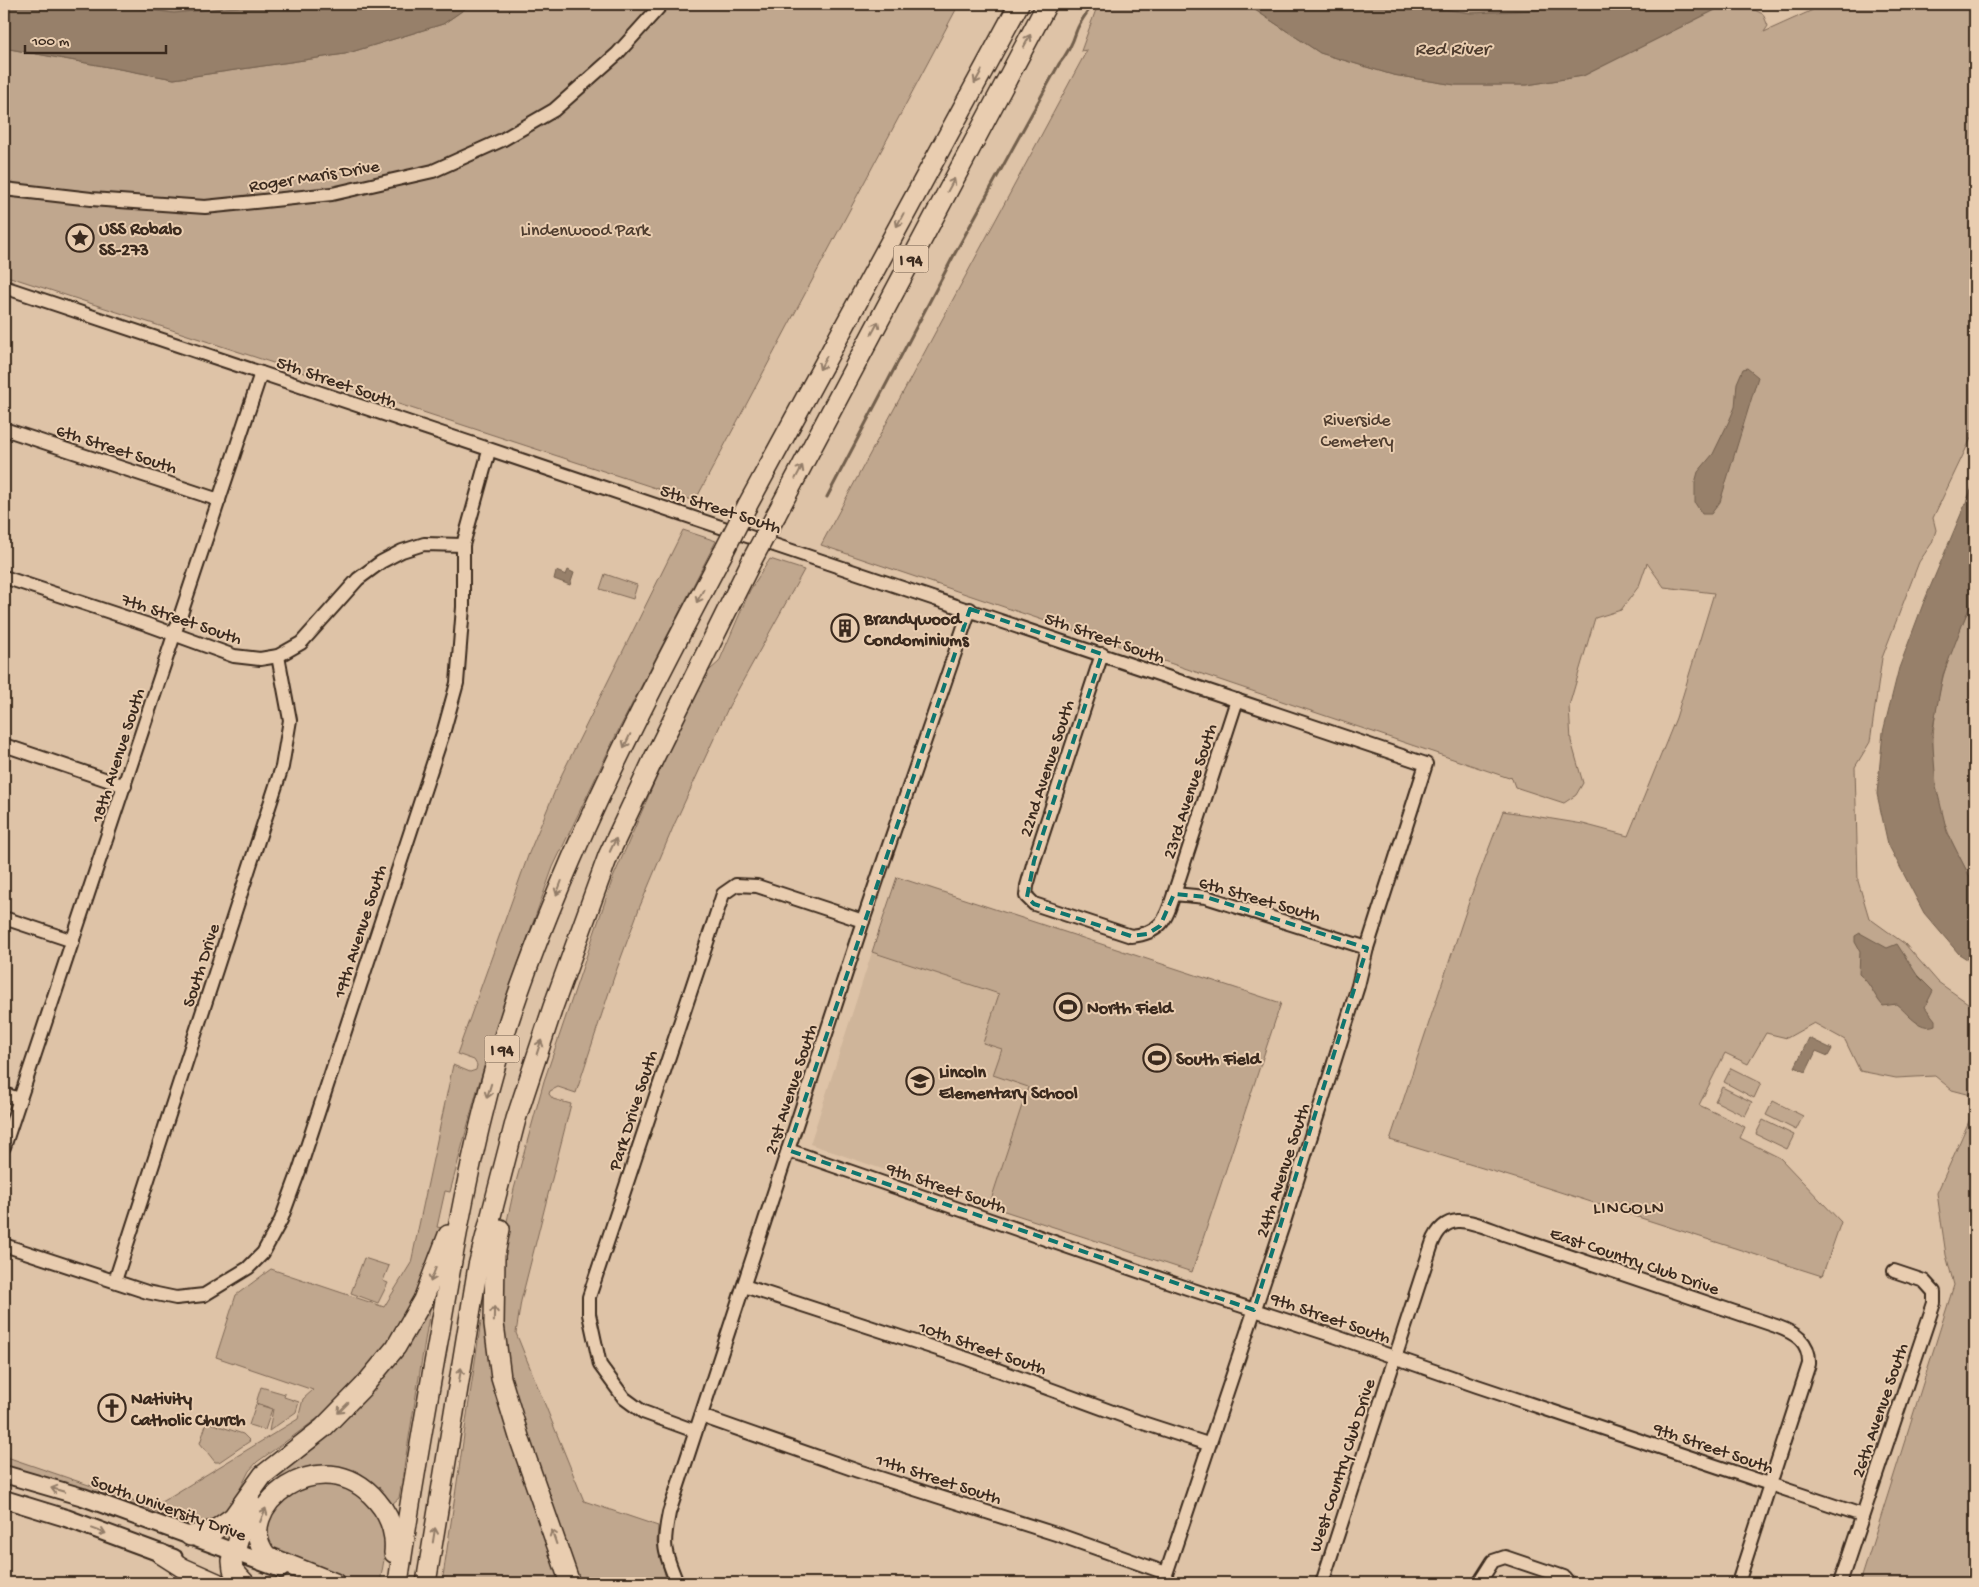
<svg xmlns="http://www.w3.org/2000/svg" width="1979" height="1587" font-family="'Gochi Hand',sans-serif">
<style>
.built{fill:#cfb59a}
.green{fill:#c0a78e;stroke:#7e6856}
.water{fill:#97806b;stroke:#725e4c}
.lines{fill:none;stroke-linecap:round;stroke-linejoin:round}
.stream{stroke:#725e4c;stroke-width:3}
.minor-casing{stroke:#3b2a1e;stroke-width:16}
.major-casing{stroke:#3b2a1e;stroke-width:20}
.highway-casing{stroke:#3b2a1e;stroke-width:22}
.minor{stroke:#e9cdb0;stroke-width:12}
.major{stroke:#e9cdb0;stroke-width:16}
.highway{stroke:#e9cdb0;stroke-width:19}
.highway-bridge-casing{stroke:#3b2a1e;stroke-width:22;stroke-linecap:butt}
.highway-bridge{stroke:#e9cdb0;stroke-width:19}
.oneway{stroke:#927c67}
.marked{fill:none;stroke:#0f766e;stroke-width:4;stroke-dasharray:10 6;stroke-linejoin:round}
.labels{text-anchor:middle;stroke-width:4;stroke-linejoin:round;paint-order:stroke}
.shield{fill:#e9cdb0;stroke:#6f5b4a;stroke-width:1}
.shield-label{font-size:16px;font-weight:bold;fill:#3b2a1e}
.street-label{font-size:18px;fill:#3b2a1e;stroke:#e9cdb0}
.poi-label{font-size:18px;font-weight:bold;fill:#3b2a1e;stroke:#e9cdb0;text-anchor:start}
.park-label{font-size:18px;fill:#4f3d2f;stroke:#e9cdb0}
.water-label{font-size:19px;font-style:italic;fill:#4d3b2d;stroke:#e9cdb0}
.neighbourhood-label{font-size:19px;letter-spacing:1px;fill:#3b2a1e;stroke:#e9cdb0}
</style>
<rect width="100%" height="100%" fill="#dec3a7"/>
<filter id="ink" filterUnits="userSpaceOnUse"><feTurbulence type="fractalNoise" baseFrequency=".02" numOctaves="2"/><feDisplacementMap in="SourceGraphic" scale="10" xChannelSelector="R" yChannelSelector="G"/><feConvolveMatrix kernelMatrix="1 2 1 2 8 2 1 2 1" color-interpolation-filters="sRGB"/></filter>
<g filter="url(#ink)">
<path class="built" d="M872 952 999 994 984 1043 1002 1049 1028 1087 989 1206 810 1144Z"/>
<g class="green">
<path d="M103 4H266L174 13Z"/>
<path d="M472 4H959L695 501 4 275V48L174 79 345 54 443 24Z"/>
<path d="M1098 4H1246L1320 53 1393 75 1455 85H1527L1583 76 1727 4H1742L1763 14 1768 26 1764 32 1826 4H1975V430L1933 518 1936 530 1932 543 1919 562 1882 658 1870 742 1855 767 1858 881 1869 918 1905 944 1938 982 1975 1008V1583H1860L1954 1285 1946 1255 1937 1193 1974 1110 1971 1095 1952 1090 1935 1076 1896 1078 1860 1071 1845 1040 1814 1023 1787 1038 1766 1033 1748 1064 1725 1053 1699 1105 1745 1127 1740 1138 1780 1158 1841 1222 1822 1276 1535 1184 1390 1140 1472 893 1503 811 1583 824 1628 836 1676 718 1714 593 1664 587 1647 563 1639 586 1621 610 1595 618 1569 706 1571 741 1583 783 1576 795 1564 803 1515 787 1511 776 1509 778 821 545 1087 50 1081 51Z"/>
<path d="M1406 4H1567L1536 10 1471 13Z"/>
<path d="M683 530 716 541 616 735 553 867 504 1003 477 1090 450 1192 445 1191 437 1227 442 1228C423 1286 396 1347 351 1390 322 1417 289 1439 257 1462L249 1471 227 1515 213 1526H194L151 1510 4 1465V1456L153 1507 298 1419 303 1399 313 1390 216 1357 236 1295 271 1269 384 1307 411 1263 453 1065 470 1072 476 1070 477 1065 474 1060 457 1054 529 853 562 774Z"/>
<path d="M770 559 804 570 729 706 674 825 640 906 614 977 576 1093 558 1087 550 1091 549 1094 553 1099 571 1104 521 1301 516 1333 584 1501 658 1526 657 1542 667 1583H578L505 1375 499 1258 514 1189 544 1081 613 878 675 735 703 676 719 662 750 590Z"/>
<path d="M605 574 637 585 633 599 600 589Z"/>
<path d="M1975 598V887C1966 869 1955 851 1948 832 1917 755 1937 668 1975 598Z"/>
<path d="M897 877 1281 1003 1192 1272 989 1206 1028 1087 993 1075 1002 1049 983 1043 999 994 872 952Z"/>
<path d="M1731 1068 1761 1083 1754 1098 1724 1082Z"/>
<path d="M1722 1087 1752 1102 1745 1116 1715 1101Z"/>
<path d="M1773 1101 1803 1116 1796 1130 1766 1115Z"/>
<path d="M1763 1120 1794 1135 1787 1149 1756 1134Z"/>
<path d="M364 1258 389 1266 383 1281 388 1283 378 1303 351 1293Z"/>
<path d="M432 1298 399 1498 392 1504C371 1473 335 1455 298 1471 286 1476 275 1489 265 1498L260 1496C276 1472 300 1462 320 1443 365 1402 398 1348 432 1298Z"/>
<path d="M481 1321 486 1322 566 1583H442Z"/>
<path d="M261 1387 285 1394 284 1397 299 1402 296 1412 269 1431 273 1409 256 1403Z"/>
<path d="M256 1404 272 1409 265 1430 249 1425Z"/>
<path d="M207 1422 243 1434 250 1441 219 1462H215L200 1443Z"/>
<path d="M325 1481 355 1490 382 1520 386 1548 380 1583H350L275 1552 265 1537 269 1517 290 1491Z"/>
</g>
<g class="water">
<path d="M4 4H103L174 13 266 4H472L443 24 345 54 174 79 4 48Z"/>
<path d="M1246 4H1406L1471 13 1536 10 1567 4H1727L1583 76 1527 85H1455L1393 75 1320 53Z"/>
<path d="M1747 368 1758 377 1720 502 1711 514H1702L1695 503V483L1698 472 1713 454 1730 419 1735 407 1737 383 1743 369Z"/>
<path d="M1975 481V598L1966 615 1943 675 1932 733 1936 786 1947 832 1975 887V964L1959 954 1924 913 1888 844 1877 794 1883 732 1899 668 1923 604Z"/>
<path d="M568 570 574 573 570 585 554 579 556 571 566 575Z"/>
<path d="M1860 933 1887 948 1897 944 1917 975 1933 991 1925 1007 1935 1020V1025C1919 1032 1907 1012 1896 1004L1883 1006C1873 995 1872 985 1859 974L1860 951 1855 942V936Z"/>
<path d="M1809 1038 1832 1049 1828 1056 1816 1051 1806 1072 1795 1067Z"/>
</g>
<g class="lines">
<path class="stream" d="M827 497 954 255 1059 64C1068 53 1072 45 1076 32 1079 22 1087 13 1093 4"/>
<g class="minor-casing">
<g id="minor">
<path d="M4 189 91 199 205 207 332 194 433 171 502 140 554 110 617 54 662 4"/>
<path d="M4 287C478 446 953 603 1426 764L1367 948 1358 986 1284 1222 1163 1583"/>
<path d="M4 429 219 500"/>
<path d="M4 577 146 624 234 656 260 659 278 656 301 643 358 579 381 562 402 551 424 544 463 545"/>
<path d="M1102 654 1034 861 1027 886 1026 896 1034 904 1131 936C1161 933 1166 920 1174 894L1206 897 1367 948"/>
<path d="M4 745 125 786"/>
<path d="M1174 894 1237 700"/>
<path d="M4 918 73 941"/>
<path d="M4 1094 19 1099"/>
<path d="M4 1147 261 373"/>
<path d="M788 1150 1187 1288 1331 1335 1477 1386 1862 1515"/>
<path d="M4 1245 147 1292 176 1298 204 1295 248 1268 263 1253 281 1220 299 1171 444 730 457 683 463 607V545L489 451"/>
<path d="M115 1281 282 767 290 720 278 656"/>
<path d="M744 1286 968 1359 1137 1421 1208 1444"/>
<path d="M701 1416 858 1471 1062 1536 1166 1573"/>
<path d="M695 1431 643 1412 624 1398 600 1365 589 1314V1297L723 894 736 885 757 886 863 921"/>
<path d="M677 1583C664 1551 662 1547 669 1513L863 921 970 609"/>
<path d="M1322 1583 1432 1244C1446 1206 1476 1224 1504 1234L1776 1326C1795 1333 1810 1341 1809 1364L1738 1583"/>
<path d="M1479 1583 1493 1561 1505 1557 1564 1577 1569 1583"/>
<path d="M1840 1583 1934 1303V1292L1924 1281 1894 1271"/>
</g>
</g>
<g class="major-casing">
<g id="major">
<path d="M4 1474 83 1497 281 1569"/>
<path d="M4 1499 66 1518 174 1558"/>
</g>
</g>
<g class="highway-casing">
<g id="highway">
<path d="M747 506 1019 4"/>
<path d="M776 515 1047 4"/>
<path d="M500 1229 495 1255 494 1324 501 1378 520 1440 570 1583"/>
<path d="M190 1536 215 1530 233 1517 263 1475 323 1428 363 1387 396 1347 423 1300 448 1235"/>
<path d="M161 1554 183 1568 217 1583"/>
<path d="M245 1583 233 1570 232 1561 250 1502"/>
<path d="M335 1583 267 1556C228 1510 322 1435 377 1501 390 1516 396 1533 394 1553"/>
<path d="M398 1583C410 1498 425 1414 440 1330 459 1217 480 1102 518 994 572 841 647 696 723 553"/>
<path d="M426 1583 478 1266 516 1119 553 1007 608 856 654 758 752 560"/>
</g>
</g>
<use href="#minor" class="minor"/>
<use href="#major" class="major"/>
<use href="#highway" class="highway"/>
<g class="highway-bridge-casing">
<g id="highway-bridge">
<path d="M723 553 747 506"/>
<path d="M752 560 776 515"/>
</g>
</g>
<use href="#highway-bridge" class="highway-bridge"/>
</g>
<defs><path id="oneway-shaft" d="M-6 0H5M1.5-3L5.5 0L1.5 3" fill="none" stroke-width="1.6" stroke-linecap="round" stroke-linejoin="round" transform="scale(1.25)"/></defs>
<g class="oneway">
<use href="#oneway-shaft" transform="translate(1027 41) rotate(-62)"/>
<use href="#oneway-shaft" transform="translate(978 77) rotate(119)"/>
<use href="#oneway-shaft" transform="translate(951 185) rotate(-62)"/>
<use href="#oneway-shaft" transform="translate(900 220) rotate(118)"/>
<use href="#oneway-shaft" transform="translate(875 328) rotate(-62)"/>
<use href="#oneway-shaft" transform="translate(823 363) rotate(118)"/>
<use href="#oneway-shaft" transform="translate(799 472) rotate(-62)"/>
<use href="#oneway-shaft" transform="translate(700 596) rotate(118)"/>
<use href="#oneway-shaft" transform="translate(627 741) rotate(116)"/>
<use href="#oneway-shaft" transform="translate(613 845) rotate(-65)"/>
<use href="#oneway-shaft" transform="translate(559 888) rotate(111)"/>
<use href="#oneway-shaft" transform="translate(539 1047) rotate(-72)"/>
<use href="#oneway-shaft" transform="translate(489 1091) rotate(107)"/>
<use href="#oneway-shaft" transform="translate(433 1275) rotate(111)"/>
<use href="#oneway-shaft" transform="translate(494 1314) rotate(-89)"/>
<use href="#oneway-shaft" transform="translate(460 1375) rotate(-81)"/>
<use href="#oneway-shaft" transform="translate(343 1408) rotate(135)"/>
<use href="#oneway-shaft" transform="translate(58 1490) rotate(-164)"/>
<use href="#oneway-shaft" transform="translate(263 1515) rotate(-68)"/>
<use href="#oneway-shaft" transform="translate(99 1531) rotate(20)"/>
<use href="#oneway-shaft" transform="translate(434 1535) rotate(-81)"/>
<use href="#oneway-shaft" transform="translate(554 1537) rotate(-109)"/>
</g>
</g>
<path class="marked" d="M970 609 1102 654 1034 861 1027 897 1034 904 1131 936 1147 934 1160 926 1174 894 1206 897 1367 948 1254 1310 788 1150Z"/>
<defs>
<g id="sight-ring" transform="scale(1.4375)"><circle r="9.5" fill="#e9cdb0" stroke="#3b2a1e" stroke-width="1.5"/><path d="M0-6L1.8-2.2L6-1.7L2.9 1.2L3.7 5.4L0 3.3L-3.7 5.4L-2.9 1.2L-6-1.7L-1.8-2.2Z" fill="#3b2a1e"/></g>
<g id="building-ring" transform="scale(1.4375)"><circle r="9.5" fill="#e9cdb0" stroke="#3b2a1e" stroke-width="1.5"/><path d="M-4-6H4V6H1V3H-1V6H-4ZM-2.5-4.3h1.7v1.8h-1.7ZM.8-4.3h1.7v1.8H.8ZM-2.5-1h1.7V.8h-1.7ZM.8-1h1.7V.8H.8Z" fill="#3b2a1e"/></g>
<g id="stadium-ring" transform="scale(1.4375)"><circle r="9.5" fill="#e9cdb0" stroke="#3b2a1e" stroke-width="1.5"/><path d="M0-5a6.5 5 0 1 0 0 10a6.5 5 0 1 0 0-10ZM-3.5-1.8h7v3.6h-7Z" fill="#3b2a1e"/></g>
<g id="school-ring" transform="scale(1.4375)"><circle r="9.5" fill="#e9cdb0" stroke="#3b2a1e" stroke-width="1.5"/><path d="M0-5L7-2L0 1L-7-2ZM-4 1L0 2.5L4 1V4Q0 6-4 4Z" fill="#3b2a1e"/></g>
<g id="church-ring" transform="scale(1.4375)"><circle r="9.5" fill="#e9cdb0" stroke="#3b2a1e" stroke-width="1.5"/><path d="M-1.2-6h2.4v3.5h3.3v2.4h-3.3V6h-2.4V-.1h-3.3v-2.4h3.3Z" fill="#3b2a1e"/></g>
</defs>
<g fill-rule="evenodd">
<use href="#sight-ring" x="80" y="238"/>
<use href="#building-ring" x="845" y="628"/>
<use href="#stadium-ring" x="1068" y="1007"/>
<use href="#stadium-ring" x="1157" y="1058"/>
<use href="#school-ring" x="920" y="1081"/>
<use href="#church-ring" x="112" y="1408"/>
</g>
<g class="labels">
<g class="shield">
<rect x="893.5" y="245.5" width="35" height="27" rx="4"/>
<rect x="484.5" y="1035.5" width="35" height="27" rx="4"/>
</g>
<g class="shield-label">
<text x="911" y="265">I 94</text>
<text x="502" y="1055">I 94</text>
</g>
<g class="street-label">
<text transform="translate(314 175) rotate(-9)" y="6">Roger Maris Drive</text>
<text transform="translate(337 381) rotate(19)" y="6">5th Street South</text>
<text transform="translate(117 448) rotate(18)" y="6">6th Street South</text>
<text transform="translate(721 508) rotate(18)" y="6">5th Street South</text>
<text transform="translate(182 618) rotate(19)" y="6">7th Street South</text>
<text transform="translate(1105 637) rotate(19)" y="6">5th Street South</text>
<text transform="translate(117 755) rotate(-72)" y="6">18th Avenue South</text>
<text transform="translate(1046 768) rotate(-72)" y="6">22nd Avenue South</text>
<text transform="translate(1189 791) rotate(-72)" y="6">23rd Avenue South</text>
<text transform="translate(1260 898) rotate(16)" y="6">6th Street South</text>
<text transform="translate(359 931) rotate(-72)" y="6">19th Avenue South</text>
<text transform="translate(200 965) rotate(-72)" y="6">South Drive</text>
<text transform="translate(790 1089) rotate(-72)" y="6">21st Avenue South</text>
<text transform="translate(632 1110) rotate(-72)" y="6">Park Drive South</text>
<text transform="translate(1282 1170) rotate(-72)" y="6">24th Avenue South</text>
<text transform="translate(947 1187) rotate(19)" y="6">9th Street South</text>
<text transform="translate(1635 1260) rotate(19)" y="6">East Country Club Drive</text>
<text transform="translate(1331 1317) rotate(19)" y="6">9th Street South</text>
<text transform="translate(983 1347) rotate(19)" y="6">10th Street South</text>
<text transform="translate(1879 1410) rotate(-71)" y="6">26th Avenue South</text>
<text transform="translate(1714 1447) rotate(19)" y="6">9th Street South</text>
<text transform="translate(1341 1465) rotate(-72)" y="6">West Country Club Drive</text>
<text transform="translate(939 1478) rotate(18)" y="6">11th Street South</text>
<text transform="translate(169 1507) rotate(20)" y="6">South University Drive</text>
</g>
<g class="poi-label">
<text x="99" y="234">USS Robalo<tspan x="99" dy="21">SS-273</tspan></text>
<text x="864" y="624">Brandywood<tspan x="864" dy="21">Condominiums</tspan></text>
<text x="1087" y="1013">North Field</text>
<text x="1176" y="1064">South Field</text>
<text x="939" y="1077">Lincoln<tspan x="939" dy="21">Elementary School</tspan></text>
<text x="131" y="1404">Nativity<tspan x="131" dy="21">Catholic Church</tspan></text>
</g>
<g class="park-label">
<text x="585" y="235">Lindenwood Park</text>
<text x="1357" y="425">Riverside<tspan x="1357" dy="21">Cemetery</tspan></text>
</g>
<g class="water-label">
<text x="1452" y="54">Red River</text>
</g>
<g class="neighbourhood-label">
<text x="1629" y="1213">LINCOLN</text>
</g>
</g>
<rect width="1979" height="1587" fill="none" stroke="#e9cdb0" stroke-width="20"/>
<rect x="10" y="10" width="1959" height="1567" fill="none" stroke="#3b2a1e" stroke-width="2" filter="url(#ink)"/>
<path d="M25 45v8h141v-8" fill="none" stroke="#3b2a1e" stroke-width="2.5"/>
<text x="32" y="45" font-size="15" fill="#3b2a1e" stroke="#e9cdb0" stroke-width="4" paint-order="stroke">100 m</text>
</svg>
